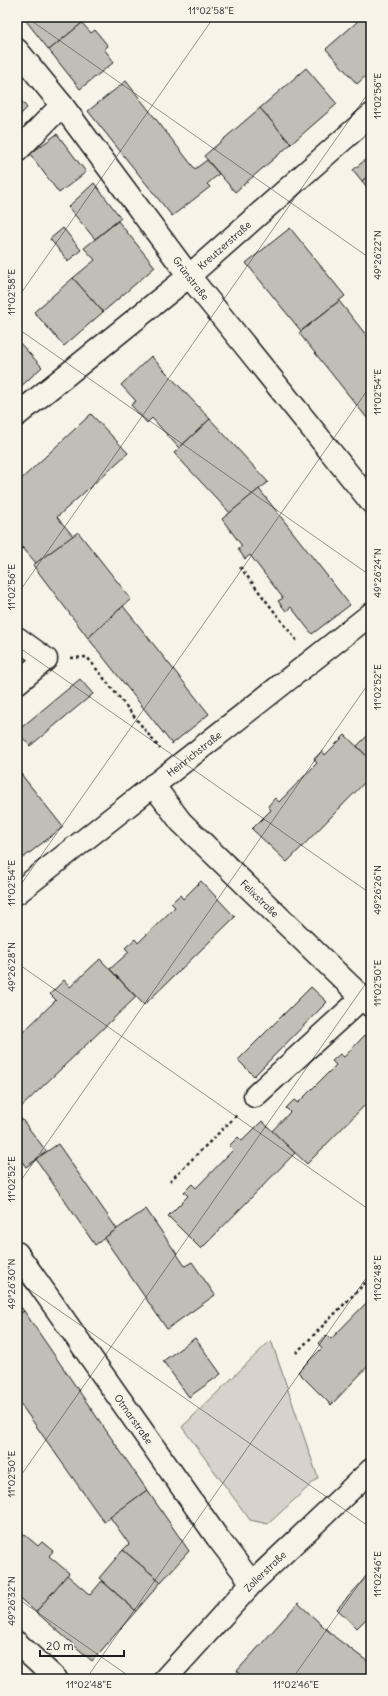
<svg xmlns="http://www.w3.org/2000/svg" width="388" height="1696" font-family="Delius,sans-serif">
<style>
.green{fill:#d7d3cb;stroke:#7a7874}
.building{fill:#c0beb5;stroke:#1c1c1c}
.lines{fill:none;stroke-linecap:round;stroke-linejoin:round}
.minor-casing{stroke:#1c1c1c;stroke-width:25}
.major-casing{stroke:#1c1c1c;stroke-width:25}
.path{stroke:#1c1c1c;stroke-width:2.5;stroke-dasharray:3 3;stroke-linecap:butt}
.minor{stroke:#f7f3e8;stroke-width:22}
.major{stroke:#f7f3e8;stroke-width:22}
.ticks{fill:none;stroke:#1c1c1c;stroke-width:1;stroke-opacity:0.45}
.labels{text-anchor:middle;stroke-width:4;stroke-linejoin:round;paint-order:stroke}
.street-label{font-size:10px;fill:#1c1c1c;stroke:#f7f3e8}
.neatline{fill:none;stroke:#1c1c1c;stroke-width:1.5}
.ticks-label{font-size:10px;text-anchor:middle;fill:#1c1c1c}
</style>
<rect width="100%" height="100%" fill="#f7f3e8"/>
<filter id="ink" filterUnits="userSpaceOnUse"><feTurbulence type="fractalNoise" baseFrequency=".025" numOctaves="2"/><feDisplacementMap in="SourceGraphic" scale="8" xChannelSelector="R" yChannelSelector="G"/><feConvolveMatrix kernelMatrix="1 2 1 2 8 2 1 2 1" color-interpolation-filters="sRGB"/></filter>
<g filter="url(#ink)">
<path class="green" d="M271 1340 318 1478 268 1524 250 1520 182 1427Z"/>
<g class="building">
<path d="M23 17H78L82 23 49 50Z"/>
<path d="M353 17H371V71L357 84 326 49 357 22Z"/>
<path d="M82 23 91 33 95 30 108 46 104 49 114 62 80 89 49 50Z"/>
<path d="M306 68 337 104 291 144 260 108Z"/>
<path d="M126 81 195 169 207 160 219 174 207 184 210 187 172 216 88 111Z"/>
<path d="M17 95 27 108 17 118Z"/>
<path d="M260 108 291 144 235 192 204 156Z"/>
<path d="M57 134 86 172 59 193 30 154Z"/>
<path d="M371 155V174L362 181 353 170Z"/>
<path d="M371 174V192L362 181Z"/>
<path d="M94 183 121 218 95 239 68 207Z"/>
<path d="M118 221 155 267 103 312 73 278 95 260 84 248Z"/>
<path d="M63 228 81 250 68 261 50 239Z"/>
<path d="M290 228 345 296 301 331 246 263Z"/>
<path d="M73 278 103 312 64 346 34 312Z"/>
<path d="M339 301 371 341V423L299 333Z"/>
<path d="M17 340 42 367 17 390Z"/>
<path d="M151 356 210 419 179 448 152 418 147 423 131 405 136 401 121 385Z"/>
<path d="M91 414 128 453 57 517 73 536 36 563 22 547 21 550 17 546V483Z"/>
<path d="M210 419 268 482 230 513 174 453Z"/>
<path d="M259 489 350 605 312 634 291 607 286 611 278 601 283 598 250 555 245 559 238 549 242 546 222 519Z"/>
<path d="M78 532 131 599 88 638 33 565Z"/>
<path d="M123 606 209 714 172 744 88 638Z"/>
<path d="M80 679 93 694 30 746 17 731Z"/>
<path d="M371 732V760L357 746Z"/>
<path d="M345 735 371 760V776L287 862 252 829 271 810 268 806 275 798 279 802 317 763 314 759 322 751 325 755Z"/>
<path d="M17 769 63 827 23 858 17 851Z"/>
<path d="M201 881 235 917 144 1005 110 969 129 952 125 948 135 939 138 943 175 907 171 903 180 895 183 899Z"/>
<path d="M100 959 136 997 17 1111V1038L56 1000 50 994 64 980 70 987Z"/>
<path d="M311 987 327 1002 254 1076 238 1060Z"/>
<path d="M365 1035 371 1041V1099L307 1164 272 1131 290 1112 286 1108 294 1100 298 1103 336 1065 332 1061 340 1054 344 1057Z"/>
<path d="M17 1113 47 1152 26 1167 17 1155Z"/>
<path d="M262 1121 295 1153 201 1249 168 1216 188 1196 184 1192 192 1184 196 1188 233 1150 229 1146 238 1137 242 1141Z"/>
<path d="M58 1144 117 1229 95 1245 36 1159Z"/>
<path d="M146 1209 185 1266 192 1262 215 1295 167 1329 104 1238Z"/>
<path d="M371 1288V1297L367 1293Z"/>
<path d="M371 1298V1363L331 1405 298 1372 322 1348 318 1343 327 1335 331 1339Z"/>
<path d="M17 1302 24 1311 17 1316Z"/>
<path d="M24 1311 147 1490 104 1522 17 1399V1316Z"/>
<path d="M195 1338 221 1374 189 1397 163 1361Z"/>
<path d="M147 1490 189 1551 161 1582 123 1550 129 1544 110 1517Z"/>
<path d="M19 1530 38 1546 42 1542 53 1551 49 1556 69 1573 36 1612 17 1596V1533Z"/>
<path d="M123 1550 161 1582 136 1611 99 1578Z"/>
<path d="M371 1572V1614L357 1628 337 1609Z"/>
<path d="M67 1575 90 1595 102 1581 136 1611 92 1661 36 1612Z"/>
<path d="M298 1603 336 1638 371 1664V1679H302L299 1676 297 1679H246L237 1671Z"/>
</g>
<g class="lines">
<g class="minor-casing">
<g id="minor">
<path id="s1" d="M17 50 62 105 189 276 371 502"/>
<path d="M17 151 62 105"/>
<path id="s2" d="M17 415 189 276 371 115"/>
<path d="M17 638 46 659 17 683"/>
<path id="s3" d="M153 785 181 822 371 1006"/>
<path id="s4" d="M17 893 371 614"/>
<path d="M255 1096 362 998"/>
<path id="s5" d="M17 1253 217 1537 252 1583"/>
<path id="s6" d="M165 1679 252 1583 371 1470"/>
</g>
</g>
<g class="major-casing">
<path id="major" d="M17 1643 56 1679"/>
</g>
<g class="path">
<path d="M240 567 297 641"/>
<path d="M71 658 87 657 160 749"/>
<path d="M170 1181 238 1114"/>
<path d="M296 1353 371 1277"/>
</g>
<use href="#minor" class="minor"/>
<use href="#major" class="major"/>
</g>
</g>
<path class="ticks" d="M26 17 371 259M17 299 214 17M17 328 371 576M17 595 371 89M17 646 371 894M17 890 371 385M17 963 371 1211M17 1186 371 680M17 1281 371 1528M17 1481 371 976M17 1598 133 1679M86 1679 371 1271M292 1679 371 1567"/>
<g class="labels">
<g class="street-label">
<text dy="4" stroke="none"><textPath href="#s2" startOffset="268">Kreutzerstraße</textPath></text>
<text dy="4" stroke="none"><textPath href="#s1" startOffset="287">Grünstraße</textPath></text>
<text dy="4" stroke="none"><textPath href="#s4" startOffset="225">Heinrichstraße</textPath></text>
<text dy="4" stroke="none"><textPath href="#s3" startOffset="156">Felixstraße</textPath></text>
<text dy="4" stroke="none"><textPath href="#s5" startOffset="203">Otmarstraße</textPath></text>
<text dy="4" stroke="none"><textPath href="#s6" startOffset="147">Zollerstraße</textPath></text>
</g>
</g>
<rect width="388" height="1696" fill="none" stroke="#f7f3e8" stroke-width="44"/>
<path d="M40 1650v6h84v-6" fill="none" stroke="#1c1c1c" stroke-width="2"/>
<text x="46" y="1650" font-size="12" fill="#1c1c1c" stroke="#f7f3e8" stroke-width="3" paint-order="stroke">20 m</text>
<rect x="22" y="22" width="344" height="1652" class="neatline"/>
<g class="ticks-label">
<text x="211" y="14">11°02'58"E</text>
<text transform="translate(377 96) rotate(-90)" y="4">11°02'56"E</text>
<text transform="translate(377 255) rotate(-90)" y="4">49°26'22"N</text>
<text transform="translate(11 292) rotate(-90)" y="4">11°02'58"E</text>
<text transform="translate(377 392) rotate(-90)" y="4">11°02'54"E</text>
<text transform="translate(377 573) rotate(-90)" y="4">49°26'24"N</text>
<text transform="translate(11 587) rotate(-90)" y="4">11°02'56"E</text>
<text transform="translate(377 687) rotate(-90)" y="4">11°02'52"E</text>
<text transform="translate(11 883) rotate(-90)" y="4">11°02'54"E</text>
<text transform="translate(377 890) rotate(-90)" y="4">49°26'26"N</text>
<text transform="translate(11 967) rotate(-90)" y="4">49°26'28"N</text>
<text transform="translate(377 983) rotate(-90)" y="4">11°02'50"E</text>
<text transform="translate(11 1179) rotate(-90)" y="4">11°02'52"E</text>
<text transform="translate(377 1278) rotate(-90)" y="4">11°02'48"E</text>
<text transform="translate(11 1284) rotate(-90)" y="4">49°26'30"N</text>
<text transform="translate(11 1474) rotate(-90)" y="4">11°02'50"E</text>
<text transform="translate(377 1574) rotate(-90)" y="4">11°02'46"E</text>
<text transform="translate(11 1601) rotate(-90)" y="4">49°26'32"N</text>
<text x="89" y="1688">11°02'48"E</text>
<text x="296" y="1688">11°02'46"E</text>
</g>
</svg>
